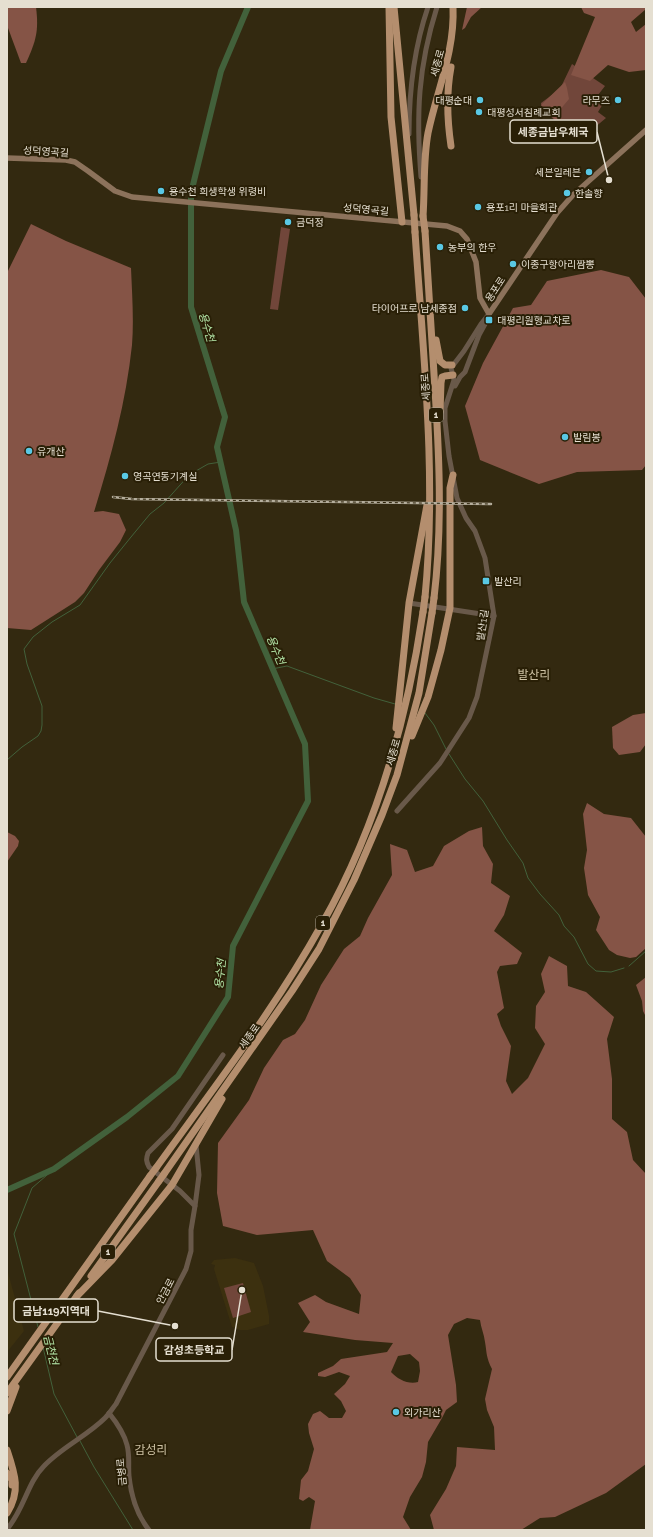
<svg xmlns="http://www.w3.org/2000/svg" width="653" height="1537" font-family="Raleway,'Noto Sans KR',sans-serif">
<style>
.built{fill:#3c300f}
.green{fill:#71463a}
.forest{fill:#855446;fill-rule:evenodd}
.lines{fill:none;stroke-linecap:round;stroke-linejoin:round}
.stream{stroke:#42613b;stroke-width:1}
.river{stroke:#42613b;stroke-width:6}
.tertiary{stroke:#69594a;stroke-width:5}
.secondary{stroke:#8c725b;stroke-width:5.5}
.trunk{stroke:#b48e6e;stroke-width:7}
.rail-casing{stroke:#b6af9e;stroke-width:2.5}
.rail{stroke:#291f06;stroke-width:1;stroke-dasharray:3;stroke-linecap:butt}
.trunk-bridge{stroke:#b48e6e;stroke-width:7}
.poi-dot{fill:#59c8e4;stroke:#291f06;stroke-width:1.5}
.labels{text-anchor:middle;stroke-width:4;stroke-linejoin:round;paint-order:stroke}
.shield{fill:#291f06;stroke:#ada594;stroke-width:1}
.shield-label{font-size:9px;font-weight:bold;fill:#e5dfd1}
.street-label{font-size:10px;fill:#e5dfd1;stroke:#291f06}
.poi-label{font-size:10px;fill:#e5dfd1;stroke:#291f06;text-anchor:start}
.water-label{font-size:11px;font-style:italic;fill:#b5e8aa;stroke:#291f06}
.quarter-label{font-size:12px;fill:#ccc0a3;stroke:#291f06}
.leader{fill:none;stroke:#e5dfd1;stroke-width:1.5}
.callout-dot{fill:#e5dfd1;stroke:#291f06;stroke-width:1.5}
.callout{fill:#291f06;stroke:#e5dfd1;stroke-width:1.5}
.callout-label{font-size:11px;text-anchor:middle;font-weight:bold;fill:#e5dfd1}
</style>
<rect width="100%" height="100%" fill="#332910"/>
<g class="built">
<path d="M235 1258 254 1263 263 1286 269 1316V1324L248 1330H240L232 1327 214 1269 215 1265 211 1264 214 1260Z"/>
<path d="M7 1269 24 1331 7 1352Z"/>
</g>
<g class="green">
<path d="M572 64 605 86 598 95 604 102 598 112 606 118 576 143 541 106V103L560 89Z"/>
<path d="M281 227 290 229 278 310 270 309Z"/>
<path d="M243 1283 251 1312 233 1318 224 1288Z"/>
</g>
<g class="forest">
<path d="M7 7H36C39 31 36 41 26 63H21L8 28Z"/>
<path d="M467 7H482L471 17 465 28 462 30Z"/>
<path d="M581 7H646V9L631 22 636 32 646 24V70L629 72 608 65 590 81 571 75 595 17 584 13Z"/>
<path d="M565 82 567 88 569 99C556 114 558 113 565 130L542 106V104Z"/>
<path d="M31 224 66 241 131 268C132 293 134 320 132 345 126 402 111 457 94 512L103 511 119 514 126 530 120 542 99 570 84 593 75 602 31 630 7 628V273Z"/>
<path d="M601 270 629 277 646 299V465L642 470 577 472 539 484 480 460 465 406 483 363 513 308 531 305 547 281Z"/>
<path d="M646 713V744L640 752 619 755 613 748 612 727 633 715Z"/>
<path d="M587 803 604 814 631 818 646 837V948L636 957 630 958 617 955 609 950 596 930 600 917 588 895 584 868 587 850 583 814Z"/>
<path d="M482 827 483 846 493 864 491 883 510 896 504 915 494 931 522 953 517 964 500 966 497 972 504 1008 497 1014 501 1026 511 1046 506 1081 512 1094 528 1078 545 1044 535 1028 536 1006 545 992 541 974 549 956 567 966 568 986 586 992 614 1017 607 1039 612 1079V1119L627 1132 633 1160 646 1174V1464L606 1493 555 1517 540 1518 521 1530H434L430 1515 446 1489 456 1466 457 1447 495 1450 494 1427 487 1410 485 1399 492 1369C486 1357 487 1354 485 1342 484 1334 481 1328 480 1320L467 1318 454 1324 448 1335 456 1385 457 1402 446 1410 442 1418 428 1442 426 1462 422 1477 410 1497 403 1517 411 1530H310L315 1501 309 1497 303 1501 299 1499 301 1480 308 1471 314 1449 309 1433 308 1424 313 1414 320 1411 329 1418H342L346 1411 341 1401 334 1394 345 1384 350 1376 339 1372 325 1377 318 1376V1373L333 1366 341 1359 387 1352 393 1343 355 1340 303 1332 310 1322 298 1303 315 1295 326 1302 359 1314 361 1295 350 1278 327 1261 313 1230 257 1235 223 1226 217 1193 218 1143 249 1100 264 1068 283 1040 295 1034 305 1020 321 985 344 949 360 936 368 918 392 875 390 844 407 850 415 872 433 866 444 846 469 831ZM410 1354 419 1362 420 1371 418 1382C409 1385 397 1379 391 1372L398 1356Z"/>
<path d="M7 832 15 836 19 841 18 846 7 862Z"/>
<path d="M646 977V1017L643 1011 642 1001 636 985Z"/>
</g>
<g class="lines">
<g class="stream">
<path d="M272 669 287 666 374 698 395 704"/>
<path d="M425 713 434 725 446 749"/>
<path d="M449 754 465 779 483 801 507 840 523 863 528 878 540 894 559 915 564 926 574 937 588 964 596 971 611 972 624 968"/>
<path d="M7 760 22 747 38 736 41 731 42 725V706L27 664 24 649 33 637 52 622 80 605 110 563 131 537 150 514 164 503 189 475 208 464 221 462"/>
<path d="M629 966 646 951"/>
<path d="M38 1327 14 1234 32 1188 54 1169"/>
<path d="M43 1347 54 1394 77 1437"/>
<path d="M80 1441 94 1467 133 1530"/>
</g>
<path class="river" d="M7 1190 54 1169 127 1117 178 1076 228 997 233 946 308 801 305 744 244 602 236 530 217 447 225 417 191 307V193L221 71 248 7"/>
<g class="tertiary">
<path d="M409 134C409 90 414 48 428 7"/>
<path d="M421 177C416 115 418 67 437 7"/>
<path d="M455 386 460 377 465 372 479 335 485 324"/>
<path d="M409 603 494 616"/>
<path d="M397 811 440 763 469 718 477 697 494 616 485 558 475 531 466 518 457 498 449 456 445 421V408L454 380 451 368 464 351 481 324 489 314"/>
<path d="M195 1206 199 1175 196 1145"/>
<path d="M109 1413C117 1423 124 1433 127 1445 130 1456 128 1465 129 1476 131 1495 137 1515 149 1530"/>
<path d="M7 1529C24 1510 27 1483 44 1466 62 1447 87 1436 105 1418 109 1414 112 1409 116 1404L186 1269 191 1251V1230L195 1206 180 1191 149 1167C146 1161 146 1159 148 1153L172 1129 223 1055"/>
</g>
<path class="secondary" d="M7 158 66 160 75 162 88 171 115 191 132 197 447 226 460 231 467 239 476 262 480 298 489 314 557 213 573 195 646 130"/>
<g class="trunk">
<path d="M389 7 391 117 402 222"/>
<path d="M394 7 414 215"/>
<path d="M451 67C446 94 447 119 451 146"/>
<path d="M423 216C425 188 423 160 428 133 437 90 455 51 453 7"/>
<path d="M425 231C428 279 431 326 434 374 439 449 443 523 434 598"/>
<path d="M415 232C423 353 437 475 425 597"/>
<path d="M436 340 440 361 445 365H452"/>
<path d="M440 412 441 383 442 377 445 376 453 375"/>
<path d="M396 728 409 603 427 505"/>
<path d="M412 736 428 697 441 650 450 608V488L453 475"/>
<path d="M156 1168C213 1089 275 1009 322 924 376 829 407 720 423 612"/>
<path d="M164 1174 292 991 319 949 354 880 382 815 397 775 419 693 432 613"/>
<path d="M91 1276 159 1181"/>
<path d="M77 1296 112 1260 172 1185 222 1099"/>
<path d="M7 1377 150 1176"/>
<path d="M7 1393 79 1293"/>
<path d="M7 1411 16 1387"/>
<path d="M7 1450C15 1474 21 1491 7 1513"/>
<path d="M7 1473 12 1480V1485"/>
</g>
<g class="rail-casing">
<path id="rail" d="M113 497 132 499 491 504"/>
</g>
<use href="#rail" class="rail"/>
<g class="trunk-bridge">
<path d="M414 215 415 232"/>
<path d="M423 216 425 231"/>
<path d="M423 612 425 597"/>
<path d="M432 613 434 598"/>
<path d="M150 1176 156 1168"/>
<path d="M159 1181 164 1174"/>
</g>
</g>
<g class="poi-dot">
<circle cx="480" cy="100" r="4"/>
<circle cx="618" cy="100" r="4"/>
<circle cx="479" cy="112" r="4"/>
<circle cx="589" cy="172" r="4"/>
<circle cx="161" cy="191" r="4"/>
<circle cx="567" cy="193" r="4"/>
<circle cx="478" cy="207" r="4"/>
<circle cx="288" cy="222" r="4"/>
<circle cx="440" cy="247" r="4"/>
<circle cx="513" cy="264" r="4"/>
<circle cx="465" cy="308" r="4"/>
<rect x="485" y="316" width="8" height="8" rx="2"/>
<circle cx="565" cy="437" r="4"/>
<circle cx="29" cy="451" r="4"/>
<circle cx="125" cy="476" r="4"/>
<rect x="482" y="577" width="8" height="8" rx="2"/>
<circle cx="396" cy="1412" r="4"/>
</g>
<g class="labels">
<g class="shield">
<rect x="429" y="408" width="14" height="14" rx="3"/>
<rect x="316" y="916" width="14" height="14" rx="3"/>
<rect x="101" y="1245" width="14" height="14" rx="3"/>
</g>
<g class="shield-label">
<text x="436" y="418">1</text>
<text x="323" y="926">1</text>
<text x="108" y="1255">1</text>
</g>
<g class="street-label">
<text transform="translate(437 63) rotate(-75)" y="4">세종로</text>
<text transform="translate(46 151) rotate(4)" y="4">성덕영곡길</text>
<text transform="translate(366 209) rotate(5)" y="4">성덕영곡길</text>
<text transform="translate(495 289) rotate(-57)" y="4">용포로</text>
<text transform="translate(425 387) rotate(-94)" y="4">세종로</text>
<text transform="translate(482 625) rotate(-82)" y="4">발산1길</text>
<text transform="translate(393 752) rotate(-74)" y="4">세종로</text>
<text transform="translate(249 1036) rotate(-55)" y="4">세종로</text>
<text transform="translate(165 1291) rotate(-63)" y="4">안금로</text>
<text transform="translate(121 1472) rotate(-95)" y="4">금병로</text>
</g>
<g class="poi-label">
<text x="472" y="104" text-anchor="end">대평순대</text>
<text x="610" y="104" text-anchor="end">라무즈</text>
<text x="487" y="116">대평성서침례교회</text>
<text x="581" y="176" text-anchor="end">세븐일레븐</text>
<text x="169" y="195">용수천 희생학생 위령비</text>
<text x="575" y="197">한솔향</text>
<text x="486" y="211">용포1리 마을회관</text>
<text x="296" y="226">금덕정</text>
<text x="448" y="251">농부의 한우</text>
<text x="521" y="268">이종구항아리짬뽕</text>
<text x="457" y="312" text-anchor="end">타이어프로 남세종점</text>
<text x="497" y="324">대평리원형교차로</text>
<text x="573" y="441">발림봉</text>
<text x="37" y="455">유개산</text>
<text x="133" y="480">영곡연동기계실</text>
<text x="494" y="585">발산리</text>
<text x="404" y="1416">외가리산</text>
</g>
<g class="water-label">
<text transform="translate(207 327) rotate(73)" y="4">용수천</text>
<text transform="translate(276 650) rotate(67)" y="4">용수천</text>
<text transform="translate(220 974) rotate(-84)" y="4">용수천</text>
<text transform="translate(51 1350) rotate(76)" y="4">금천천</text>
</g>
<g class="quarter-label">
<text x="534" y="679">발산리</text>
<text x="151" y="1454">감성리</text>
</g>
</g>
<path class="leader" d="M609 180L597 132M175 1326L98 1311M242 1290L232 1350"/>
<g class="callout-dot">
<circle cx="609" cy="180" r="4"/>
<circle cx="175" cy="1326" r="4"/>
<circle cx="242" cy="1290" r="4"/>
</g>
<g class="callout">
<rect x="510" y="120" width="87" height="23" rx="4"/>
<rect x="14" y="1299" width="84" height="23" rx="4"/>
<rect x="156" y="1338" width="76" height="23" rx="4"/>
</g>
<g class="callout-label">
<text x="553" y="136">세종금남우체국</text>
<text x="56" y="1315">금남119지역대</text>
<text x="194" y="1354">감성초등학교</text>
</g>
<rect width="653" height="1537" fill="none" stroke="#e5dfd1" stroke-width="16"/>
</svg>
